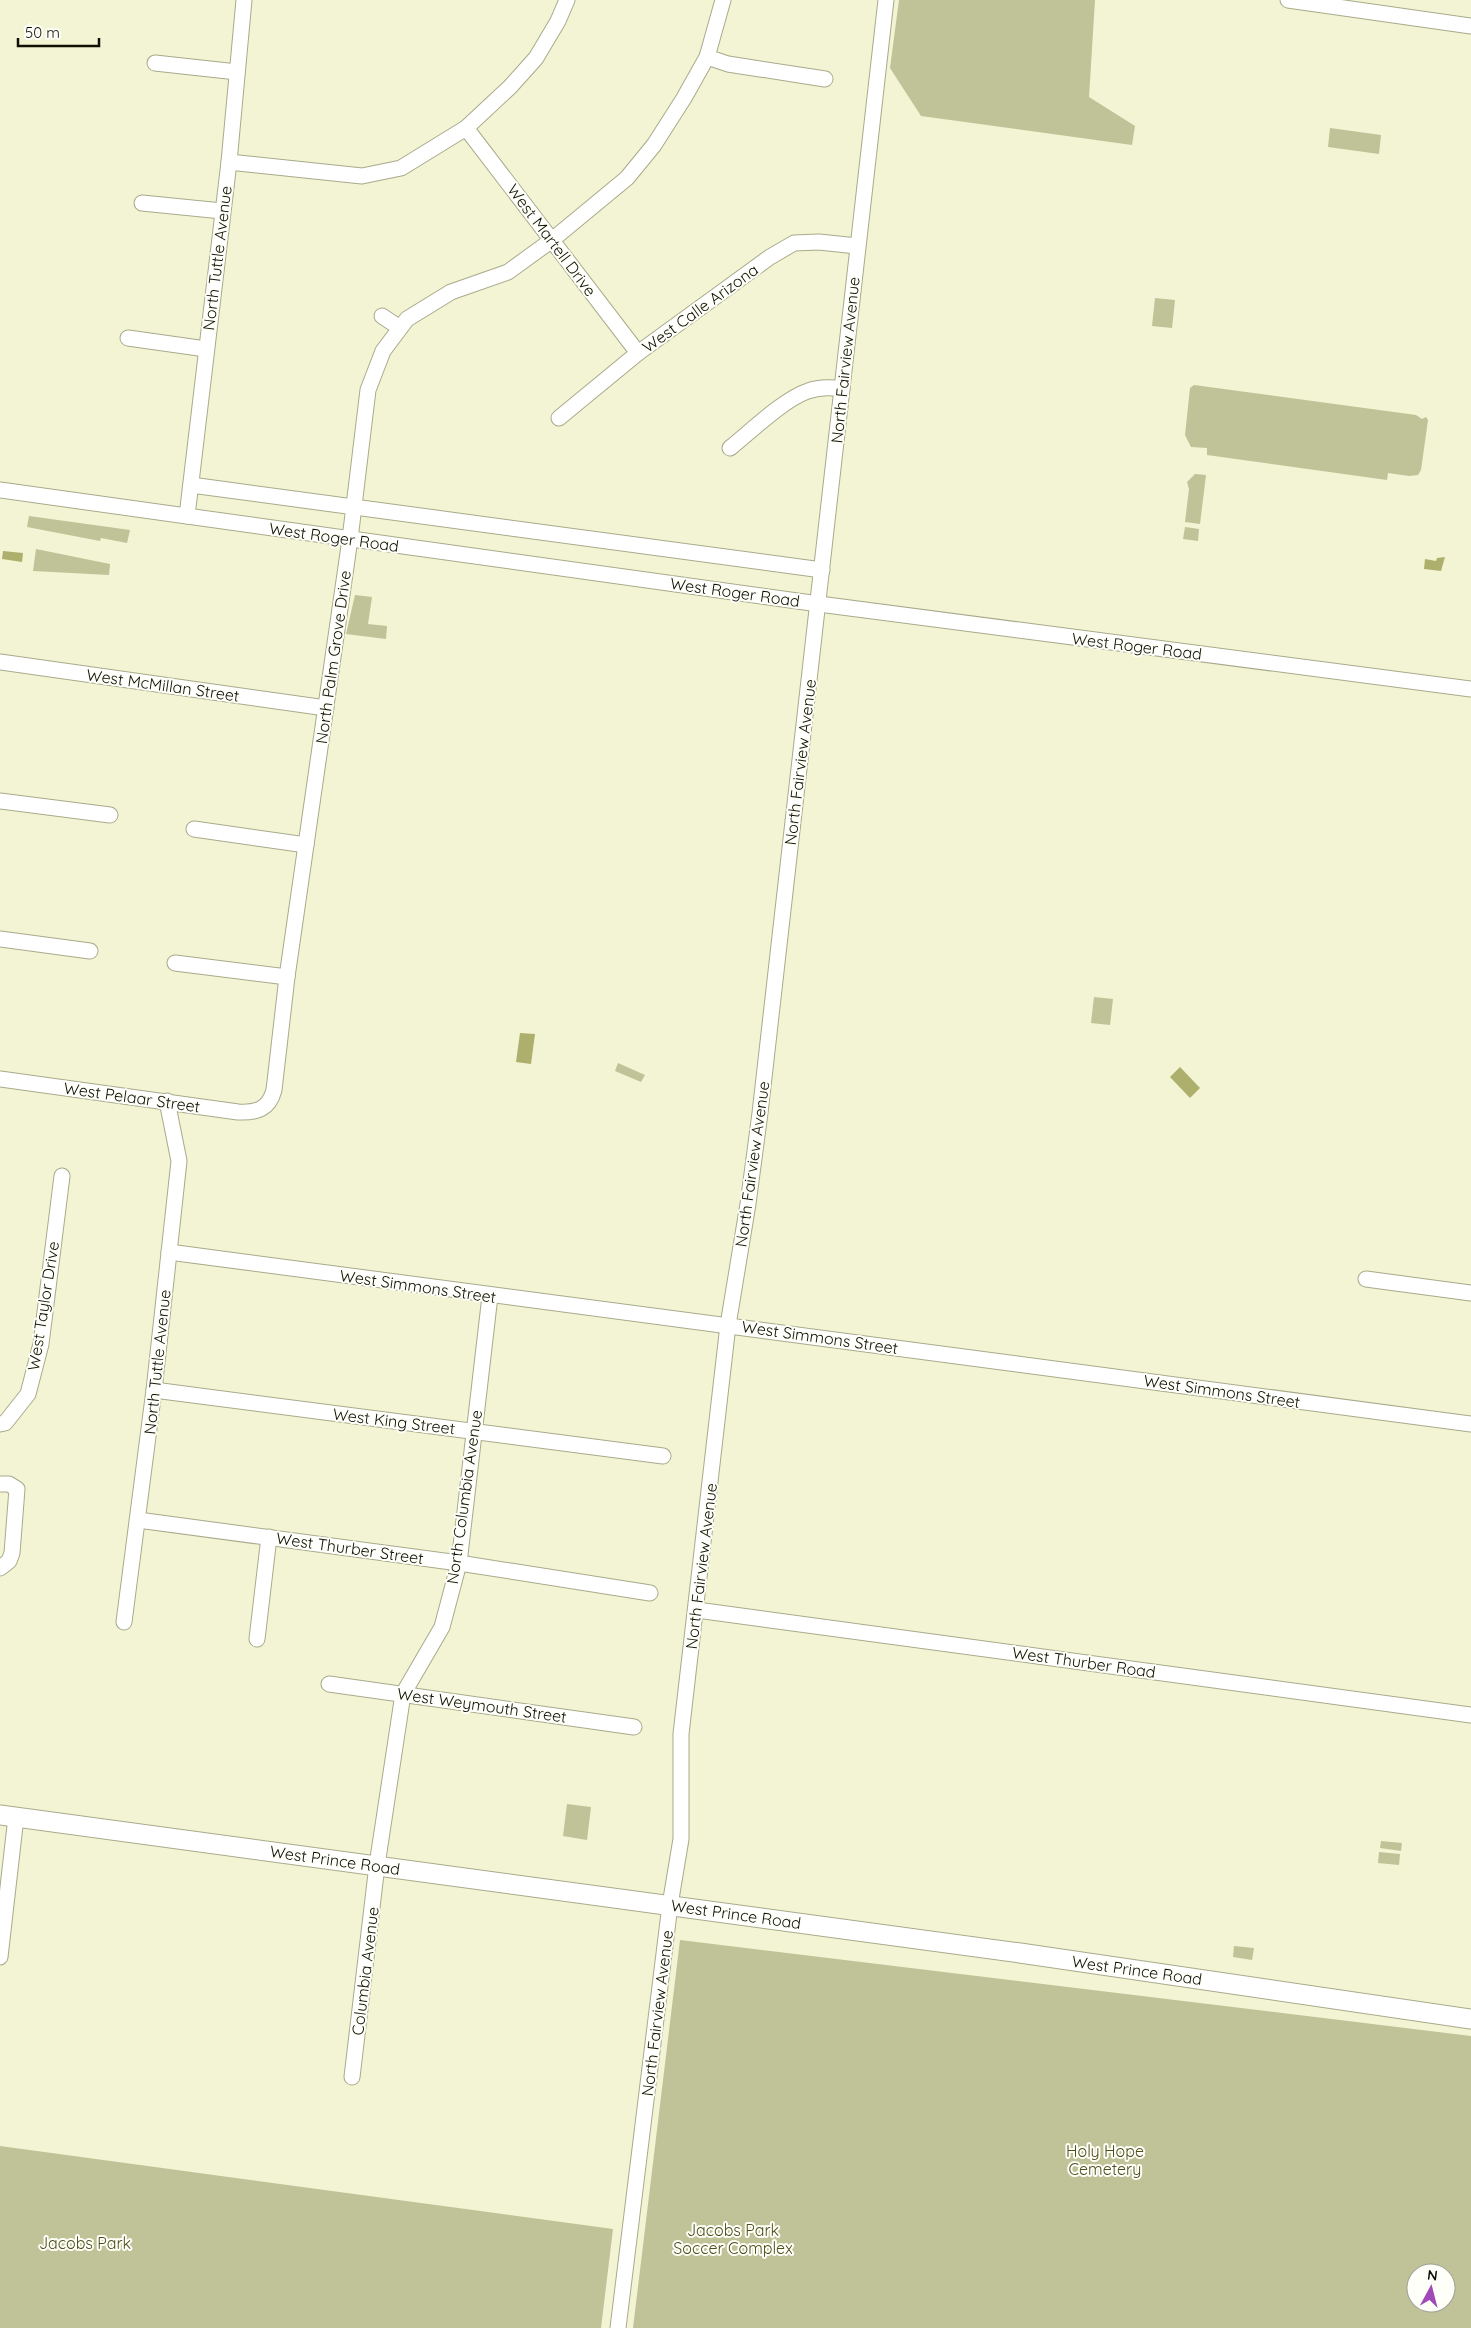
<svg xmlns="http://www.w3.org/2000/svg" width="1471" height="2328" font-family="Quicksand,sans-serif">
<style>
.green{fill:#c0c297;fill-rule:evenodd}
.water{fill:#adaf6d}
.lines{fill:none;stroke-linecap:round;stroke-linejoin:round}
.minor-casing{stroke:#a9aa8b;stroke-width:17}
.major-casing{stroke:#a9aa8b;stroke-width:21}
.minor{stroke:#fff;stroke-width:15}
.major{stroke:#fff;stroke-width:19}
.labels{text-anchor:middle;stroke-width:4;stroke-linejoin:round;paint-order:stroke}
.street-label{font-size:16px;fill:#101006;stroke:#fefff8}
.park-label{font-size:16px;fill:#4e4e1c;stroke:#fefff8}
</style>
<rect width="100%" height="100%" fill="#f2f4d3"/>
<g class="green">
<path d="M899 0H1095L1089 97 1135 126 1132 145 921 116 890 68Z"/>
<path d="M1330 128 1381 135 1379 154 1328 147Z"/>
<path d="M1155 298 1175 300 1172 328 1152 326Z"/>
<path d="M1194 385 1416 415 1422 419 1426 417 1428 420 1421 470 1418 475 1409 476 1388 473 1387 480 1207 455V448L1191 447 1185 435 1190 388Z"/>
<path d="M1195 474 1206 475 1200 524 1185 522 1189 489 1187 482Z"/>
<path d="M29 516 130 530 127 543 101 538 100 541 27 527Z"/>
<path d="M1185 527 1199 529 1198 541 1183 539Z"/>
<path d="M36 549 110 564 109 575 33 571Z"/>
<path d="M355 595 372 597 368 624 387 626 386 639 346 634Z"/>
<path d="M1094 997 1113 999 1110 1025 1091 1023Z"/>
<path d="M618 1063 645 1075 641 1082 615 1071Z"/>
<path d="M567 1804 591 1807 587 1840 563 1836Z"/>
<path d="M1381 1841 1402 1843 1401 1851 1380 1848Z"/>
<path d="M1379 1852 1400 1854 1399 1865 1378 1863Z"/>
<path d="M680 1940 1471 2036V2328H633ZM1416 2273H1446V2303H1416Z"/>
<path d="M1234 1946 1254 1948 1252 1960 1233 1957Z"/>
<path d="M0 2146 613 2229 601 2328H0Z"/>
</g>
<g class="water">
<path d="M3 551 23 553 22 562 2 559Z"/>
<path d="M1445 557 1441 571 1424 569 1425 559 1436 561 1437 558Z"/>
<path d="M520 1033 535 1034 531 1064 516 1062Z"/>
<path d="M1180 1067 1200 1088 1190 1098 1170 1077Z"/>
</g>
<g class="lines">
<g class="minor-casing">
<g id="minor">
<path d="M1288 0 1471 26"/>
<path d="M707 57 728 64 825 79"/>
<path d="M155 63 237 72"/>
<path d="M466 128 638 353"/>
<path d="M229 162 362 176 401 168 466 128 510 87 536 58 558 21 567 0"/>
<path d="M142 203 222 211"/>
<path d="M382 316 400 328"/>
<path d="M128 338 206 349"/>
<path d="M559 418 638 353 770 257 794 243 819 242 857 246"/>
<path d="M730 448C750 432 784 399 808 391 819 387 830 387 842 389"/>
<path d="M191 485 822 570"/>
<path d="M0 490 819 604 1471 689"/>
<path d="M187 516 229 162 244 0"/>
<path d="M0 662 326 708"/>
<path d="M0 801 110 815"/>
<path d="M194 829 306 845"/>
<path d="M0 939 90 951"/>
<path d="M175 963 287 977"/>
<path d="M0 1079 238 1112C257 1113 269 1109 274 1090L287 977 350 539 368 390 383 351 407 319 451 292 508 272 552 240 627 178 654 145 684 98 707 57 723 0"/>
<path d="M169 1252 1471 1424"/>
<path d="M1366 1279 1471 1293"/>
<path d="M154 1390 663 1456"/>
<path d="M0 1424 5 1423 28 1394 41 1344 62 1176"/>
<path d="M0 1484H9L17 1489 12 1553 9 1561 0 1568"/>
<path d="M138 1520 459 1563 650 1593"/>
<path d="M697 1610 1471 1715"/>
<path d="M124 1622 154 1390 179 1161 167 1101"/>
<path d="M257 1639 269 1537"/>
<path d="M329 1684 634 1727"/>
<path d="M0 1957 16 1817"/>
<path d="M352 2077 377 1865 403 1694 442 1627 459 1563 490 1296"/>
<path d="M618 2328 670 1905 681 1839V1734L728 1325 748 1204 760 1113 886 0"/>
</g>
</g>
<g class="major-casing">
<path id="major" d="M0 1815 1020 1953 1471 2019"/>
</g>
<use href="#minor" class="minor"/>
<use href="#major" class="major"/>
</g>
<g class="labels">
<g class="street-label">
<text transform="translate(552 240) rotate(53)" y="6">West Martell Drive</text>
<text transform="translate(217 258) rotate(-83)" y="6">North Tuttle Avenue</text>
<text transform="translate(700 308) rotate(-36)" y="6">West Calle Arizona</text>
<text transform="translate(845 360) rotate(-84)" y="6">North Fairview Avenue</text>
<text transform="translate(334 537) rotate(8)" y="6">West Roger Road</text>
<text transform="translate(735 592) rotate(8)" y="6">West Roger Road</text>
<text transform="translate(1137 646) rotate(7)" y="6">West Roger Road</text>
<text transform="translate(333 657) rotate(-82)" y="6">North Palm Grove Drive</text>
<text transform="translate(163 685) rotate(8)" y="6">West McMillan Street</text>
<text transform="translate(800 762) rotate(-83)" y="6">North Fairview Avenue</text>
<text transform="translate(132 1097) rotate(8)" y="6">West Pelaar Street</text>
<text transform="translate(752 1164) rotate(-82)" y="6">North Fairview Avenue</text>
<text transform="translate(418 1286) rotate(8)" y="6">West Simmons Street</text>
<text transform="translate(43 1306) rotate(-81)" y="6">West Taylor Drive</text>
<text transform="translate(820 1337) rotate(8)" y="6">West Simmons Street</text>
<text transform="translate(157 1362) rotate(-84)" y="6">North Tuttle Avenue</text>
<text transform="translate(1222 1391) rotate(8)" y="6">West Simmons Street</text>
<text transform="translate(394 1421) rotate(7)" y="6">West King Street</text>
<text transform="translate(464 1497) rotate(-82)" y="6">North Columbia Avenue</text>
<text transform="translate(350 1548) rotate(8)" y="6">West Thurber Street</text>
<text transform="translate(701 1566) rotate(-83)" y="6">North Fairview Avenue</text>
<text transform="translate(1084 1662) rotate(8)" y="6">West Thurber Road</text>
<text transform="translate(482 1705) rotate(8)" y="6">West Weymouth Street</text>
<text transform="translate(335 1860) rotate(8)" y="6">West Prince Road</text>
<text transform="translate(736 1914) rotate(8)" y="6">West Prince Road</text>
<text transform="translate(1137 1970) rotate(8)" y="6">West Prince Road</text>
<text transform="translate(365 1971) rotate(-83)" y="6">Columbia Avenue</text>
<text transform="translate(657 2013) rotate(-83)" y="6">North Fairview Avenue</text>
</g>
<g class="park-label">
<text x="1105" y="2157">Holy Hope<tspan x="1105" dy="18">Cemetery</tspan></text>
<text x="733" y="2236">Jacobs Park<tspan x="733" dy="18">Soccer Complex</tspan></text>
<text x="85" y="2249">Jacobs Park</text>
</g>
</g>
<g transform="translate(1431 2288) rotate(7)"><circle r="24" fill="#fefff8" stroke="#9f9f97"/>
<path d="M0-4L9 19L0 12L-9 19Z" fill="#a14ab7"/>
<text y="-8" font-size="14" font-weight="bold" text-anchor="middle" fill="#101006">N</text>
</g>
<path d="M18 38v8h81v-8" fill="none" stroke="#101006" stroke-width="2.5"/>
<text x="25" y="38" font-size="15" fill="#101006" stroke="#fefff8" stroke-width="4" paint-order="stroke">50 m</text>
</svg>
